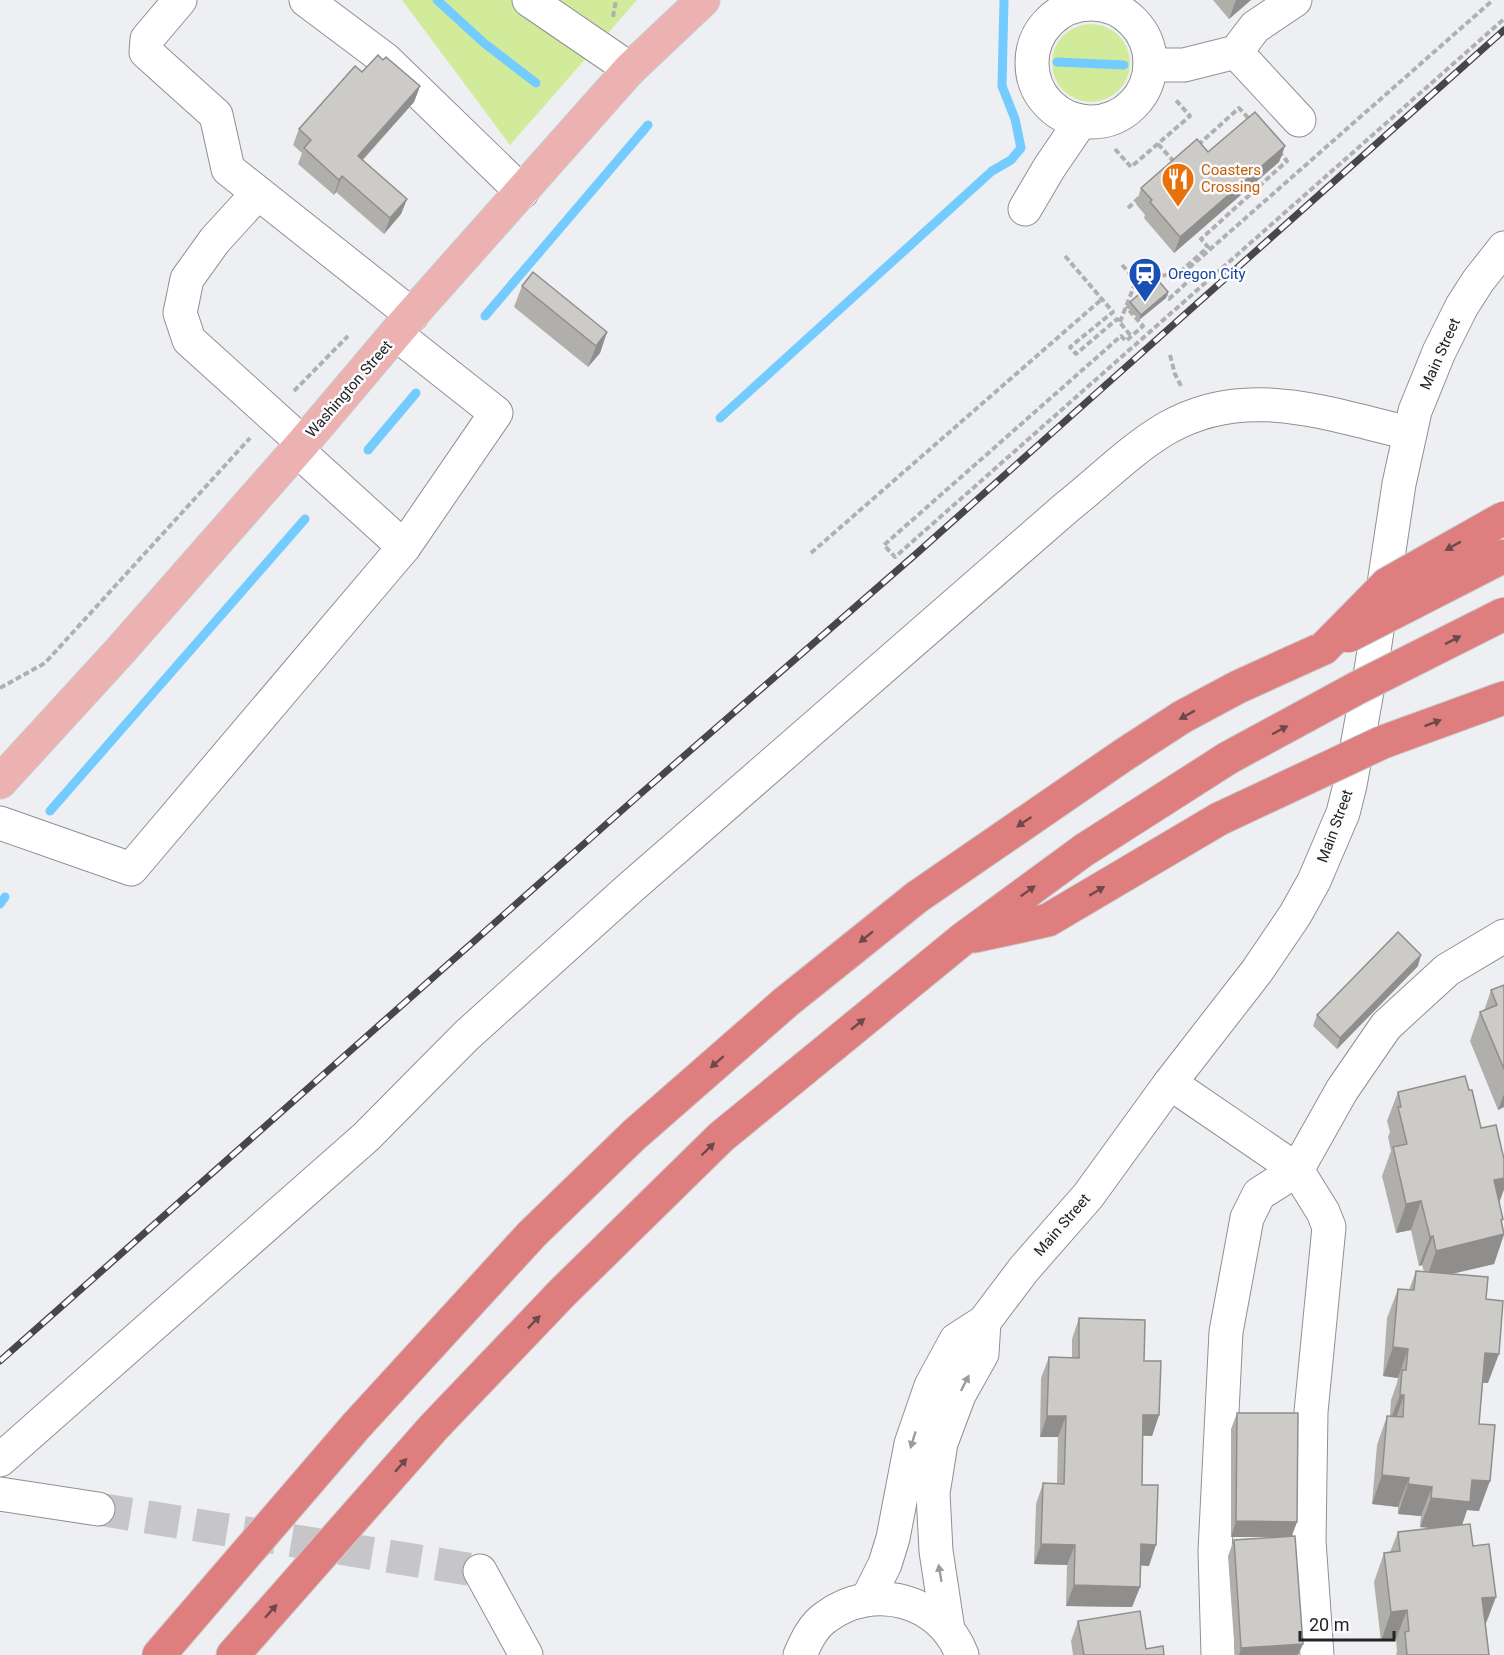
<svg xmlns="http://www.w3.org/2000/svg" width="1504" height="1655" font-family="Roboto,sans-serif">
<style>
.green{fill:#d2eb9a}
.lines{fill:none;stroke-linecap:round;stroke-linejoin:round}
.stream{stroke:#73cbff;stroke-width:9}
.minor-tunnel{stroke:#c6c6c9;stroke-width:33;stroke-dasharray:33 16;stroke-linecap:butt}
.minor-casing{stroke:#909093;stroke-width:35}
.major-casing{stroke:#cacacb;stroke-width:35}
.highway-casing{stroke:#cacacb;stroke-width:35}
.path{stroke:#afb0b2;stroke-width:4;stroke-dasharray:6 3;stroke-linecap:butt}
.minor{stroke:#fff;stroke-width:33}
.major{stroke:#ecb2b2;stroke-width:33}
.highway{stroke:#df7e7e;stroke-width:33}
.rail-casing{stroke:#474748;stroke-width:7}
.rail{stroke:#fcfcff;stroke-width:4.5;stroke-dasharray:14;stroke-linecap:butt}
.highway-bridge-casing{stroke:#cacacb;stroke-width:35;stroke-linecap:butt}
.highway-bridge{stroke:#df7e7e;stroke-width:33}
.wall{fill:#b0afac}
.shaded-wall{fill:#908e8c}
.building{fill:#cdcbc8;stroke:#908e8c;stroke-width:1.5}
.oneway{fill:#6f4849}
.oneway2{fill:#9c9c9d}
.labels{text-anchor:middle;stroke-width:5;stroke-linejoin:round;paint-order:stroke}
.food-label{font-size:15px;fill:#c56008;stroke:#fcfcff;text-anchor:start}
.transit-label{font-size:15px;fill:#164399;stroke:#fcfcff;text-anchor:start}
.street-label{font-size:15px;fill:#242425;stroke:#fcfcff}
</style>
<rect width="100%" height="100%" fill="#eeeff2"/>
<g class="green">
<path d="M402 0H637L510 145Z"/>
<circle cx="1091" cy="63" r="39"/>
</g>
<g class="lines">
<g class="stream">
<path d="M437 0 484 43 536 83"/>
<path d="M1057 62 1124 65"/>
<path d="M485 316 648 125"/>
<path d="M720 418 992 171 1011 160 1021 148 1015 119 1002 86 1004 0"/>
<path d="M368 450 416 393"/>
<path d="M50 811 305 519"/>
<path d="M0 904 5 897"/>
</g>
<path class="minor-tunnel" d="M98 1509 480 1571"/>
<g class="minor-casing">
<g id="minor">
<path d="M180 0 147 39 146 52 216 115 228 169 412 315"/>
<path d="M306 0 386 60 522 192"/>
<path d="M529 0 630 69"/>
<circle cx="1091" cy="63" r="59"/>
<path d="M1236 52 1299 120"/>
<path d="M1150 65H1184L1236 52 1255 27 1295 0"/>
<path d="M258 193 215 240 187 279 180 313 189 340 303 443"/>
<path d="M1025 209 1049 168 1081 121"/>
<path d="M297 450 404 547 496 413 396 334"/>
<path d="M0 823 131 869 404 547"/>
<path d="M1170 1083 1297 1170 1342 1090 1386 1026 1447 970 1504 936"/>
<path d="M0 1460 366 1137 466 1036 630 888 1067 507C1100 481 1131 449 1167 428 1247 382 1329 415 1410 433"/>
<path d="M0 1494 98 1509"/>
<path d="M480 1571 526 1655"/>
<path d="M868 1598 885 1564 893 1538 911 1444 931 1386 956 1340 984 1322 1024 1269 1088 1196 1170 1083 1257 971 1295 915 1314 881 1343 813 1350 785 1372 664 1399 484 1415 411 1439 352 1462 306 1478 281 1504 248"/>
<path d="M948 1630 936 1551 933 1493 941 1443 959 1395 982 1354 984 1322"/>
<path d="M800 1655C806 1641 813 1626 826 1617 873 1582 941 1599 962 1655"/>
<path d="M1218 1655 1215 1551 1226 1332 1247 1218 1259 1194 1297 1170 1323 1212 1329 1227 1311 1412 1309 1541 1317 1655"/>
</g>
</g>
<g class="major-casing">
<path id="major" d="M0 782 120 651 303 443 407 320 630 69 703 0"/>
</g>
<g class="highway-casing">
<g id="highway">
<path d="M1383 742 1504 698"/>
<path d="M975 936 1048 920 1219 819"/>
<path d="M159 1655 356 1426 532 1234 634 1135 786 1002 917 897 1125 754 1182 717 1238 687 1324 648"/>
<path d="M233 1655 433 1428 562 1293 721 1137 964 938 1084 850 1228 758"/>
</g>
</g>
<g class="path">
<path d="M613 17 616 0"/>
<path d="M1158 144 1176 164"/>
<path d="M1198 145 1239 108 1251 121"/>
<path d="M1115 149 1131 167 1190 116 1175 99"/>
<path d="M1128 208 1141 196"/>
<path d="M1065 256 1113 312 1070 347 1076 354 1117 319 1131 336"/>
<path d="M1122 265 1136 280"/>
<path d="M1136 281 1180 272 1208 247 1201 239 1287 161 1280 153"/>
<path d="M1163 292 1169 299 1196 274 1190 267 1493 0"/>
<path d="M1131 304 1127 308 1143 326 1126 341 1121 336 884 545 895 557 1504 19"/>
<path d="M1120 322 1136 281"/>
<path d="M1170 355 1175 374 1181 386"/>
<path d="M294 391 348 336"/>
<path d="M811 553 1102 299"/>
<path d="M0 688 45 663 250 438"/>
</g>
<use href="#minor" class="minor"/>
<use href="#major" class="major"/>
<use href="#highway" class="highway"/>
<g class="rail-casing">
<path id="rail" d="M0 1361 638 796 916 554 1504 30"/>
</g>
<use href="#rail" class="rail"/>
<g class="highway-bridge-casing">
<g id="highway-bridge">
<path d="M1348 636 1504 556"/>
<path d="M1324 648 1387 584 1504 518"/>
<path d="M1228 758 1357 688 1504 614"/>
<path d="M1219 819 1383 742"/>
</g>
</g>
<use href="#highway-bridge" class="highway-bridge"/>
</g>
<g class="wall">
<path d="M1213 0H1251L1229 19Z"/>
<path d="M383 60 420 86 414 102 363 160 407 199 401 214 384 234 336 192 334 195 298 164 302 153 293 145 299 129 362 72Z"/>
<path d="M1285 146 1279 162 1174 253 1144 218 1145 215 1136 204 1141 188Z"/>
<path d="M522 286 607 332 600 353 588 367 514 307Z"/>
<path d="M1168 292 1166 298 1139 320 1128 308 1130 302Z"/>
<path d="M1418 966 1337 1049 1313 1026 1317 1015Z"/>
<path d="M1504 985V1107L1498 1110 1470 1041 1480 1012 1484 1011 1491 990Z"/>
<path d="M1469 1090 1481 1128 1504 1159V1190L1499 1202 1504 1235 1494 1264 1450 1274 1486 1299 1488 1383H1483L1479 1424V1511L1467 1510 1462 1525 1473 1546 1486 1624 1489 1655H1396L1397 1651 1396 1639 1381 1641 1374 1582 1384 1553 1390 1552 1398 1532 1432 1528 1420 1527 1421 1516 1398 1514V1507L1372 1504 1377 1445 1387 1416H1390L1391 1400 1397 1383 1398 1378 1383 1376 1387 1318 1398 1289 1409 1290 1416 1271 1424 1272 1422 1265 1419 1266 1411 1230 1396 1233 1382 1176 1391 1151 1388 1137 1390 1132 1387 1121 1398 1092Z"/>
<path d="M1079 1318 1144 1361 1159 1415 1152 1436H1143L1142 1485 1149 1566 1140 1565V1587L1132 1607 1066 1606 1067 1565 1034 1564 1036 1504 1043 1483H1057L1058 1437H1040L1041 1378 1049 1357 1072 1358V1339Z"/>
<path d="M1237 1413 1297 1522 1292 1536 1303 1644 1298 1655H1235L1228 1556 1234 1540 1278 1537H1231V1429Z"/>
<path d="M1078 1621 1146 1649 1164 1655H1073L1071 1641Z"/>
</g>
<g class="shaded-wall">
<path d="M1236 0H1251L1229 19Z"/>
<path d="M420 86 414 102 352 171 358 156Z"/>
<path d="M1285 146 1279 162 1174 253 1180 237Z"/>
<path d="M342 176 336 192 334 195 339 180Z"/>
<path d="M407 199 401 214 384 234 390 218Z"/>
<path d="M1168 292 1166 298 1139 320 1141 315Z"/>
<path d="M607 332 600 353 588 367 596 346Z"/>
<path d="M1421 955 1418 966 1337 1049 1340 1038Z"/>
<path d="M1504 1094V1107L1498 1110Z"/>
<path d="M1504 1178V1189L1498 1206 1494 1180Z"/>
<path d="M1421 1201 1411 1230 1396 1233 1406 1204Z"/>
<path d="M1503 1219 1497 1236 1504 1234 1494 1264 1426 1280 1436 1251 1501 1220Z"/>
<path d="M1433 1236 1422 1265 1419 1266 1430 1237Z"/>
<path d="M1393 1347 1408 1349 1398 1378 1383 1376Z"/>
<path d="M1485 1353 1499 1354 1488 1383 1475 1382Z"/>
<path d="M1400 1395H1404L1394 1424H1389Z"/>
<path d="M1143 1415H1159L1152 1436 1136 1435Z"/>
<path d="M1047 1416H1066L1058 1437H1040Z"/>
<path d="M1382 1475 1409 1478 1398 1507 1372 1504Z"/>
<path d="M1472 1480 1490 1481 1479 1511 1467 1510 1460 1531 1420 1527 1431 1498Z"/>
<path d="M1408 1484 1432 1487 1421 1516 1398 1514Z"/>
<path d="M1236 1521 1297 1522 1291 1537H1231Z"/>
<path d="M1041 1544 1075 1545 1067 1565 1034 1564Z"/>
<path d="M1141 1544 1156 1545 1149 1566 1133 1565Z"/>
<path d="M1074 1585 1140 1587 1132 1607 1066 1606Z"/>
<path d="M1496 1597 1485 1626 1482 1598Z"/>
<path d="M1407 1610 1396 1639 1381 1641 1391 1612Z"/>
<path d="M1303 1644 1298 1655H1239L1241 1648Z"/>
</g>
<g class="building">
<path d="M378 55 383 60 386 57 420 86 358 156 407 199 390 218 342 176 339 180 304 148 311 140 299 129 355 66 362 72Z"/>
<path d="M1255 112 1285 146 1180 237 1150 202 1152 200 1141 188 1197 139 1208 152Z"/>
<path d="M533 272 607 332 596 346 522 286Z"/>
<path d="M1157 279 1168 292 1141 315 1130 302Z"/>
<path d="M1398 932 1421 955 1340 1038 1317 1015Z"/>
<path d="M1504 985V1069L1480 1012 1497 1005 1491 990Z"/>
<path d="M1465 1076 1469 1090H1472L1481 1128 1496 1125 1504 1159V1178L1494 1180 1503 1219 1501 1220 1504 1234 1436 1251 1433 1236 1430 1237 1421 1201 1406 1204 1393 1147 1407 1144 1398 1107H1401L1398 1092Z"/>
<path d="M1416 1271 1488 1277 1486 1299 1503 1301 1499 1354 1485 1353 1479 1424 1495 1425 1490 1481 1472 1480 1470 1502 1431 1498 1432 1487 1408 1484 1409 1478 1382 1475 1387 1416 1403 1417 1404 1395H1400L1402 1370H1406L1408 1349 1393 1347 1398 1289 1414 1290Z"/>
<path d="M1079 1318 1145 1320 1144 1361H1161L1159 1415H1143L1142 1485H1158L1156 1545 1141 1544 1140 1587 1074 1585 1075 1545 1041 1544 1043 1483 1064 1484 1066 1416H1047L1049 1357 1079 1358Z"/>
<path d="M1237 1413H1298L1297 1522 1236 1521Z"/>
<path d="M1470 1524 1473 1546 1489 1544 1496 1597 1482 1598 1489 1655H1407L1405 1632 1409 1631 1407 1610 1391 1612 1384 1553 1400 1551 1398 1532Z"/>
<path d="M1295 1536 1303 1644 1241 1648 1234 1540Z"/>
<path d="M1140 1611 1146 1649 1163 1646 1164 1655H1084L1078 1621Z"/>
</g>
<defs><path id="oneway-solid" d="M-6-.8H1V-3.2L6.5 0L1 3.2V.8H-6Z" transform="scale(1.5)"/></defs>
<g class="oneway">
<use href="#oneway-solid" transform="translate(1453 546) rotate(151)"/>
<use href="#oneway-solid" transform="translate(1453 640) rotate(-27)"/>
<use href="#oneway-solid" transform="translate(1187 715) rotate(151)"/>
<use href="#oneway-solid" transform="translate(1433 723) rotate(-21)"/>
<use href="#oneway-solid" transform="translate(1280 730) rotate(-28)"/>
<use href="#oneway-solid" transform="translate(1024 822) rotate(146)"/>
<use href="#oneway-solid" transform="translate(1028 891) rotate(-36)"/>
<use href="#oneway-solid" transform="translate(1097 891) rotate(-31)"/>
<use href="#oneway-solid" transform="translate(866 937) rotate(141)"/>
<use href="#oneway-solid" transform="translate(858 1024) rotate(-39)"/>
<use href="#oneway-solid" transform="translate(717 1062) rotate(139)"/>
<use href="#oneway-solid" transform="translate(708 1149) rotate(-44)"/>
<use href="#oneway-solid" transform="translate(534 1322) rotate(-46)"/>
<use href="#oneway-solid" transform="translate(401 1465) rotate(-49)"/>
<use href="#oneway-solid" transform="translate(271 1611) rotate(-49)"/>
</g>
<g class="oneway2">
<use href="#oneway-solid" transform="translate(965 1383) rotate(-63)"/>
<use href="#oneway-solid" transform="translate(913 1440) rotate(107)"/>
<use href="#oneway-solid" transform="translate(940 1573) rotate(-100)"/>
</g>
<defs>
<g id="restaurant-pin" transform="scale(1.725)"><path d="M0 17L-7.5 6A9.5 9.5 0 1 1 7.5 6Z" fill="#e8710a" stroke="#fcfcff"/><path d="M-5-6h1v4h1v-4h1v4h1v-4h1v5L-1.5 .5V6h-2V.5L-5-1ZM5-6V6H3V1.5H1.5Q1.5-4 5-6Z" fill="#fff"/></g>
<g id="station-pin" transform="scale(1.725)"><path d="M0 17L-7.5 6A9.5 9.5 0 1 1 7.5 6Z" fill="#1a4fb4" stroke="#fcfcff"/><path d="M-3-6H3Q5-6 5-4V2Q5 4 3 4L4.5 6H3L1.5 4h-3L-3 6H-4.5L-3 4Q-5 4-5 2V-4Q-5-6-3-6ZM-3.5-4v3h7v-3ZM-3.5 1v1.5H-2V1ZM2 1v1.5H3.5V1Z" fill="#fff"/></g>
</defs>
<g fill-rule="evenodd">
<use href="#restaurant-pin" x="1178" y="179"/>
<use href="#station-pin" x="1145" y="274"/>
</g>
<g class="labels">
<g class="food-label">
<text x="1201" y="175">Coasters<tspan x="1201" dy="17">Crossing</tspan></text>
</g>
<g class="transit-label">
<text x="1168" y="279">Oregon City</text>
</g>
<g class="street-label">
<text transform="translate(1440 354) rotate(-66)" y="5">Main Street</text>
<text transform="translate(349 389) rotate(-49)" y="5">Washington Street</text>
<text transform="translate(1335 826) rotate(-70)" y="5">Main Street</text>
<text transform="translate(1062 1225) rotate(-49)" y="5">Main Street</text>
</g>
</g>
<path d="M1300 1631v9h94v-9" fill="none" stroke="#242425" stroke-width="3"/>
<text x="1309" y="1631" font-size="18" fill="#242425" stroke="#fcfcff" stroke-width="4.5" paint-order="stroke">20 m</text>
</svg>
